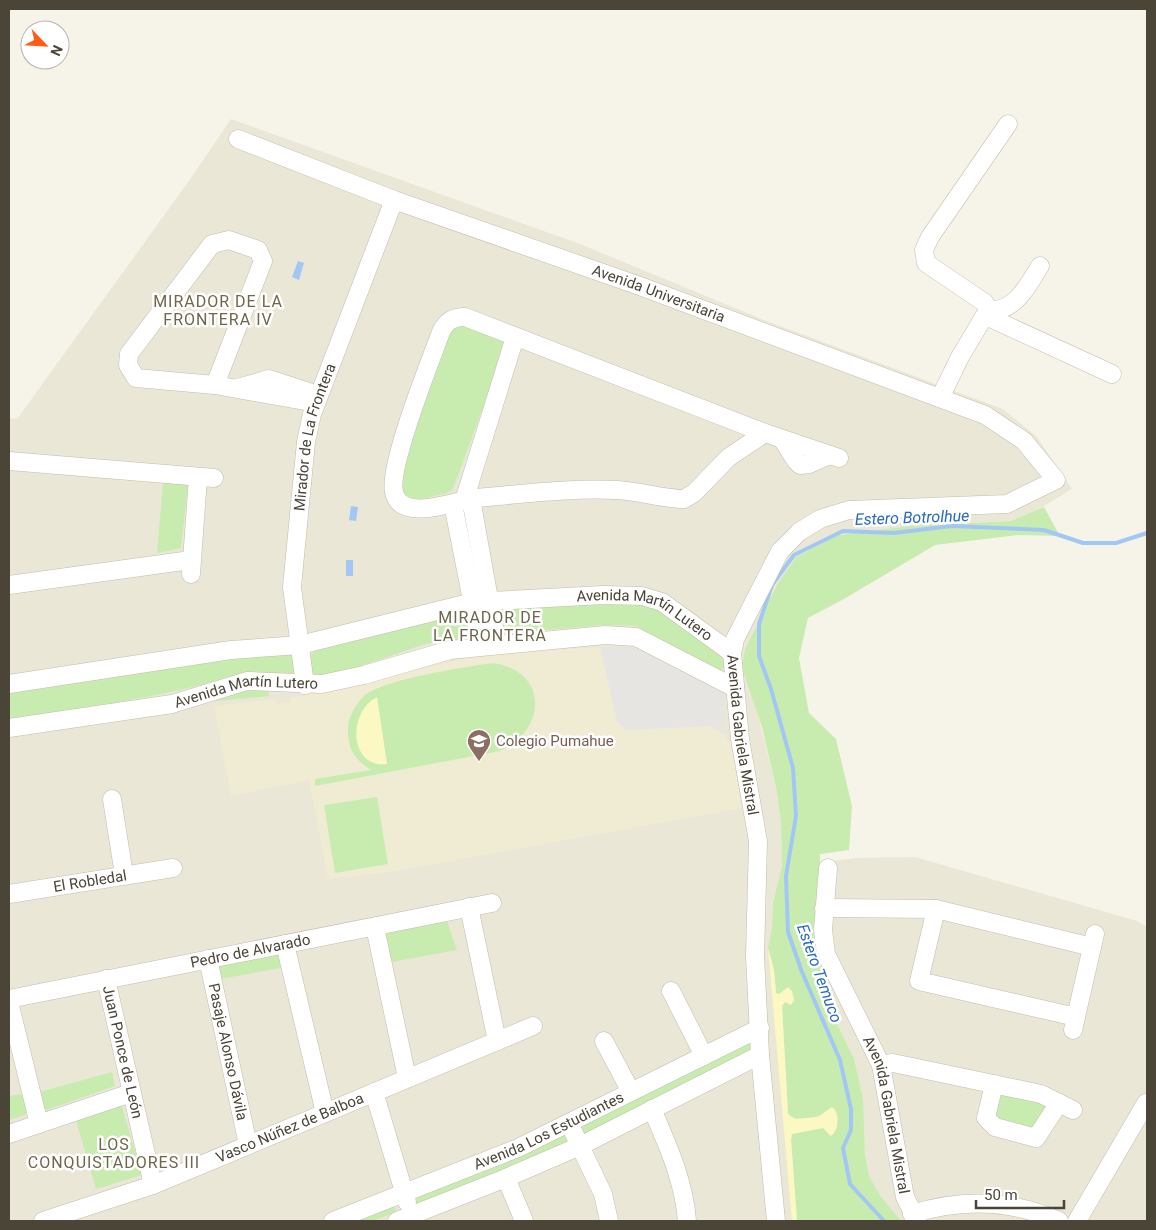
<svg xmlns="http://www.w3.org/2000/svg" width="1156" height="1230" font-family="Roboto,sans-serif">
<style>
.residential{fill:#eae7d7}
.education{fill:#f0ecd3}
.green{fill:#c8ecb0}
.sand{fill:#fbf8c4}
.parking{fill:#e7e5e1}
.water{fill:#a3c7f5}
.lines{fill:none;stroke-linecap:round;stroke-linejoin:round}
.stream{stroke:#a3c7f5;stroke-width:4}
.minor-casing{stroke:#c2bdab;stroke-width:19}
.minor{stroke:#fff;stroke-width:18}
.labels{text-anchor:middle;stroke-width:5;stroke-linejoin:round;paint-order:stroke}
.street-label{font-size:15px;fill:#4a4537;stroke:#fff}
.education-label{font-size:15px;fill:#785e54;stroke:#fff;text-anchor:start}
.neighbourhood-label{font-size:16px;letter-spacing:1px;fill:#6e664d;stroke:#fff}
.water-label{font-size:16px;font-style:italic;fill:#2769bf;stroke:#fff}
</style>
<rect width="100%" height="100%" fill="#f6f4e9"/>
<path class="residential" d="M231 119 580 244 764 320 1003 409 1037 437 1072 489 1031 514 1011 521 910 526 838 535 817 545 796 557 789 567 778 583 745 649 757 711 777 792 781 825 782 867 857 858 915 857 1137 921 1147 927V1221H9V418L17 419 191 178Z"/>
<path class="education" d="M633 647 723 690 725 736 731 744 742 808 390 872 328 879 309 780 231 796 214 706 276 699V704L290 703V698L327 692 467 658 533 650Z"/>
<g class="green">
<path d="M460 323 504 340 505 348 453 489 447 493 411 502 401 495 404 458 450 327Z"/>
<path d="M163 483 188 484 181 548 157 553Z"/>
<path d="M1044 507 1060 536 1019 535 935 545 844 599 808 618 799 658 809 713 836 739 852 806 849 850 820 854V876L813 942 824 984 836 1011V1022L854 1059 863 1099 865 1156 869 1176 879 1194 901 1221H797L791 1140 792 1134 823 1128 831 1136C839 1130 837 1119 836 1111 820 1114 807 1123 790 1117L788 1112 782 1006 785 1002 776 993 774 970 768 948 772 929 773 903 782 867 781 825 777 792 762 727 742 668 745 649 778 583 796 557 838 535 910 526 1011 521Z"/>
<path d="M585 602 652 604 721 650 727 668 720 670 708 665 636 626 603 625 502 634 498 608Z"/>
<path d="M466 609 471 635 468 638 425 644 344 672 311 678V655L318 648Z"/>
<path d="M293 652 296 677C242 667 217 683 166 693 114 704 61 710 9 719V689L169 665Z"/>
<path d="M493 663C549 671 547 730 500 751L315 786V779L371 770C356 760 349 752 348 733 347 719 354 706 364 696 383 679 466 667 493 663Z"/>
<path d="M268 686 269 696 216 701 219 692Z"/>
<path d="M377 797 388 864 335 873 324 805Z"/>
<path d="M447 921 457 950 392 962 385 933Z"/>
<path d="M282 949 286 967 215 980 211 962Z"/>
<path d="M746 1043H751L752 1052 583 1135 577 1127Z"/>
<path d="M112 1072 115 1086 47 1110 40 1106 36 1093Z"/>
<path d="M997 1091 1050 1102 1035 1131 994 1119Z"/>
<path d="M24 1094 27 1110 25 1115 9 1120V1096Z"/>
<path d="M121 1103 142 1175 96 1189 75 1117Z"/>
<path d="M565 1134 568 1138 566 1143 416 1205 411 1203 413 1196Z"/>
<path d="M391 1205 395 1207 396 1212 373 1221H349Z"/>
</g>
<g class="sand">
<path d="M377 697 387 764C349 769 347 712 377 697Z"/>
<path d="M768 948 774 970 776 993 779 994 788 987 792 991 794 1000 791 1005 785 1002 782 1006 788 1114 795 1119 818 1117 832 1107C840 1113 839 1130 831 1136L823 1128 792 1134 791 1140 797 1221H792Z"/>
</g>
<path class="parking" d="M600 647H633L723 690 725 736 712 726 626 730 617 722Z"/>
<g class="water">
<path d="M298 261 304 263 299 280 292 277Z"/>
<path d="M351 506 358 507 356 521 349 520Z"/>
<rect x="346" y="560" width="7" height="16"/>
</g>
<g class="lines">
<path class="stream" d="M884 1221 850 1184 843 1148 851 1130V1109L840 1060 802 972 788 932 786 876 796 816 793 768 771 689 759 656V624L772 585 794 555 843 531 894 533 952 526 1044 530 1083 543H1116L1147 533"/>
<g class="minor-casing">
<g id="minor">
<path id="s1" d="M238 139 394 200 637 285 985 415 1024 441 1056 480 1007 504 849 510 820 519 799 532 780 551 735 639 732 653 740 739 758 841 755 956 760 1055 776 1221"/>
<path d="M988 310C1015 313 1028 285 1040 266"/>
<path d="M986 316 1112 374"/>
<path d="M215 385 263 261 258 250 229 240 212 244 129 354 128 365 136 378 215 385 316 403"/>
<path d="M238 388 269 379 309 392"/>
<path d="M940 398 960 357 988 310 985 303 926 263 924 250 930 237 1008 124"/>
<path d="M765 433 465 317C453 317 446 321 441 332 430 362 388 466 394 492 401 524 456 500 476 498 523 494 570 488 617 490 639 491 662 499 684 499L694 493 729 457 765 433 839 458"/>
<path d="M782 439 796 461 800 465 809 464 830 455"/>
<path d="M9 461 214 478"/>
<path d="M471 499 497 643"/>
<path d="M464 501 515 337"/>
<path d="M453 504 481 646"/>
<path d="M191 574 198 478"/>
<path d="M9 585 191 560"/>
<path id="s2" d="M9 684 231 650 300 645 473 602 603 595 642 596 662 602 732 653"/>
<path id="s3" d="M305 685 292 587 306 442 312 414 394 200"/>
<path id="s4" d="M9 728 172 704 247 681 322 684 364 675 450 650 605 635 636 637 735 688"/>
<path d="M112 799 124 875"/>
<path id="s5" d="M828 868 823 930 826 954 881 1065 905 1197 917 1221"/>
<path id="s6" d="M9 894 173 868"/>
<path d="M469 907 497 1041"/>
<path d="M824 908 936 909 1092 947"/>
<path d="M936 909 919 981 1076 1017"/>
<path d="M375 927 407 1078"/>
<path d="M285 944 325 1113"/>
<path id="s7" d="M208 959 248 1145"/>
<path id="s8" d="M106 979 153 1185"/>
<path d="M671 991 704 1056"/>
<path id="s9" d="M9 999 492 903"/>
<path d="M9 1002 39 1124"/>
<path d="M1073 1030 1095 934"/>
<path d="M604 1041 631 1092"/>
<path d="M881 1065 893 1063 1041 1094 1073 1110"/>
<path d="M994 1084 986 1118 995 1127 1036 1138 1059 1103"/>
<path d="M374 1092 407 1202"/>
<path d="M652 1109C668 1146 684 1181 687 1221"/>
<path d="M569 1123 603 1194 609 1221"/>
<path d="M9 1134 131 1093"/>
<path d="M506 1178 524 1221"/>
<path d="M912 1214C962 1198 1011 1200 1059 1221"/>
<path id="s10" d="M43 1221 153 1185 533 1026"/>
<path id="s11" d="M333 1221 518 1148 760 1028"/>
<path d="M397 1221 506 1178 580 1146 760 1055"/>
<path d="M1077 1221 1146 1103"/>
</g>
</g>
<use href="#minor" class="minor"/>
</g>
<defs>
<g id="school-pin" transform="scale(1.25)"><path d="M0 17L-7.5 6A9.5 9.5 0 1 1 7.5 6Z" fill="#8d6e63" stroke="#fff"/><path d="M0-5L7-2L0 1L-7-2ZM-4 1L0 2.5L4 1V4Q0 6-4 4Z" fill="#fff"/></g>
</defs>
<g fill-rule="evenodd">
<use href="#school-pin" x="479" y="741"/>
</g>
<g class="labels">
<g class="street-label">
<text dy="5" stroke="none"><textPath href="#s1" startOffset="448">Avenida Universitaria</textPath></text>
<text dy="5" stroke="none"><textPath href="#s3" startOffset="251">Mirador de La Frontera</textPath></text>
<text dy="5" stroke="none"><textPath href="#s2" startOffset="649">Avenida Martín Lutero</textPath></text>
<text dy="5" stroke="none"><textPath href="#s4" startOffset="241">Avenida Martín Lutero</textPath></text>
<text dy="5" stroke="none"><textPath href="#s1" startOffset="1384">Avenida Gabriela Mistral</textPath></text>
<text dy="5" stroke="none"><textPath href="#s6" startOffset="82">El Robledal</textPath></text>
<text dy="5" stroke="none"><textPath href="#s9" startOffset="246">Pedro de Alvarado</textPath></text>
<text dy="5" stroke="none"><textPath href="#s7" startOffset="95">Pasaje Alonso Dávila</textPath></text>
<text dy="5" stroke="none"><textPath href="#s8" startOffset="75">Juan Ponce de León</textPath></text>
<text dy="5" stroke="none"><textPath href="#s5" startOffset="260">Avenida Gabriela Mistral</textPath></text>
<text dy="5" stroke="none"><textPath href="#s10" startOffset="264">Vasco Núñez de Balboa</textPath></text>
<text dy="5" stroke="none"><textPath href="#s11" startOffset="234">Avenida Los Estudiantes</textPath></text>
</g>
<g class="education-label">
<text x="496" y="746">Colegio Pumahue</text>
</g>
<g class="neighbourhood-label">
<text x="218" y="307">MIRADOR DE LA<tspan x="218" dy="18">FRONTERA IV</tspan></text>
<text x="490" y="623">MIRADOR DE<tspan x="490" dy="18">LA FRONTERA</tspan></text>
<text x="114" y="1150">LOS<tspan x="114" dy="18">CONQUISTADORES III</tspan></text>
</g>
<g class="water-label">
<text transform="translate(912 517) rotate(-2)" y="6">Estero Botrolhue</text>
<text transform="translate(820 973) rotate(70)" y="6">Estero Temuco</text>
</g>
</g>
<rect width="1156" height="1230" fill="none" stroke="#4a4537" stroke-width="20"/>
<g transform="translate(45 45) rotate(115)"><circle r="24" fill="#ffffff" stroke="#b7b5af"/>
<path d="M0-4L9 19L0 12L-9 19Z" fill="#ff5c17"/>
<text y="-8" font-size="14" font-weight="bold" text-anchor="middle" fill="#4a4537">N</text>
</g>
<path d="M976 1200v8h88v-8" fill="none" stroke="#4a4537" stroke-width="2.5"/>
<text x="984" y="1200" font-size="15" fill="#4a4537" stroke="#ffffff" stroke-width="4" paint-order="stroke">50 m</text>
</svg>
